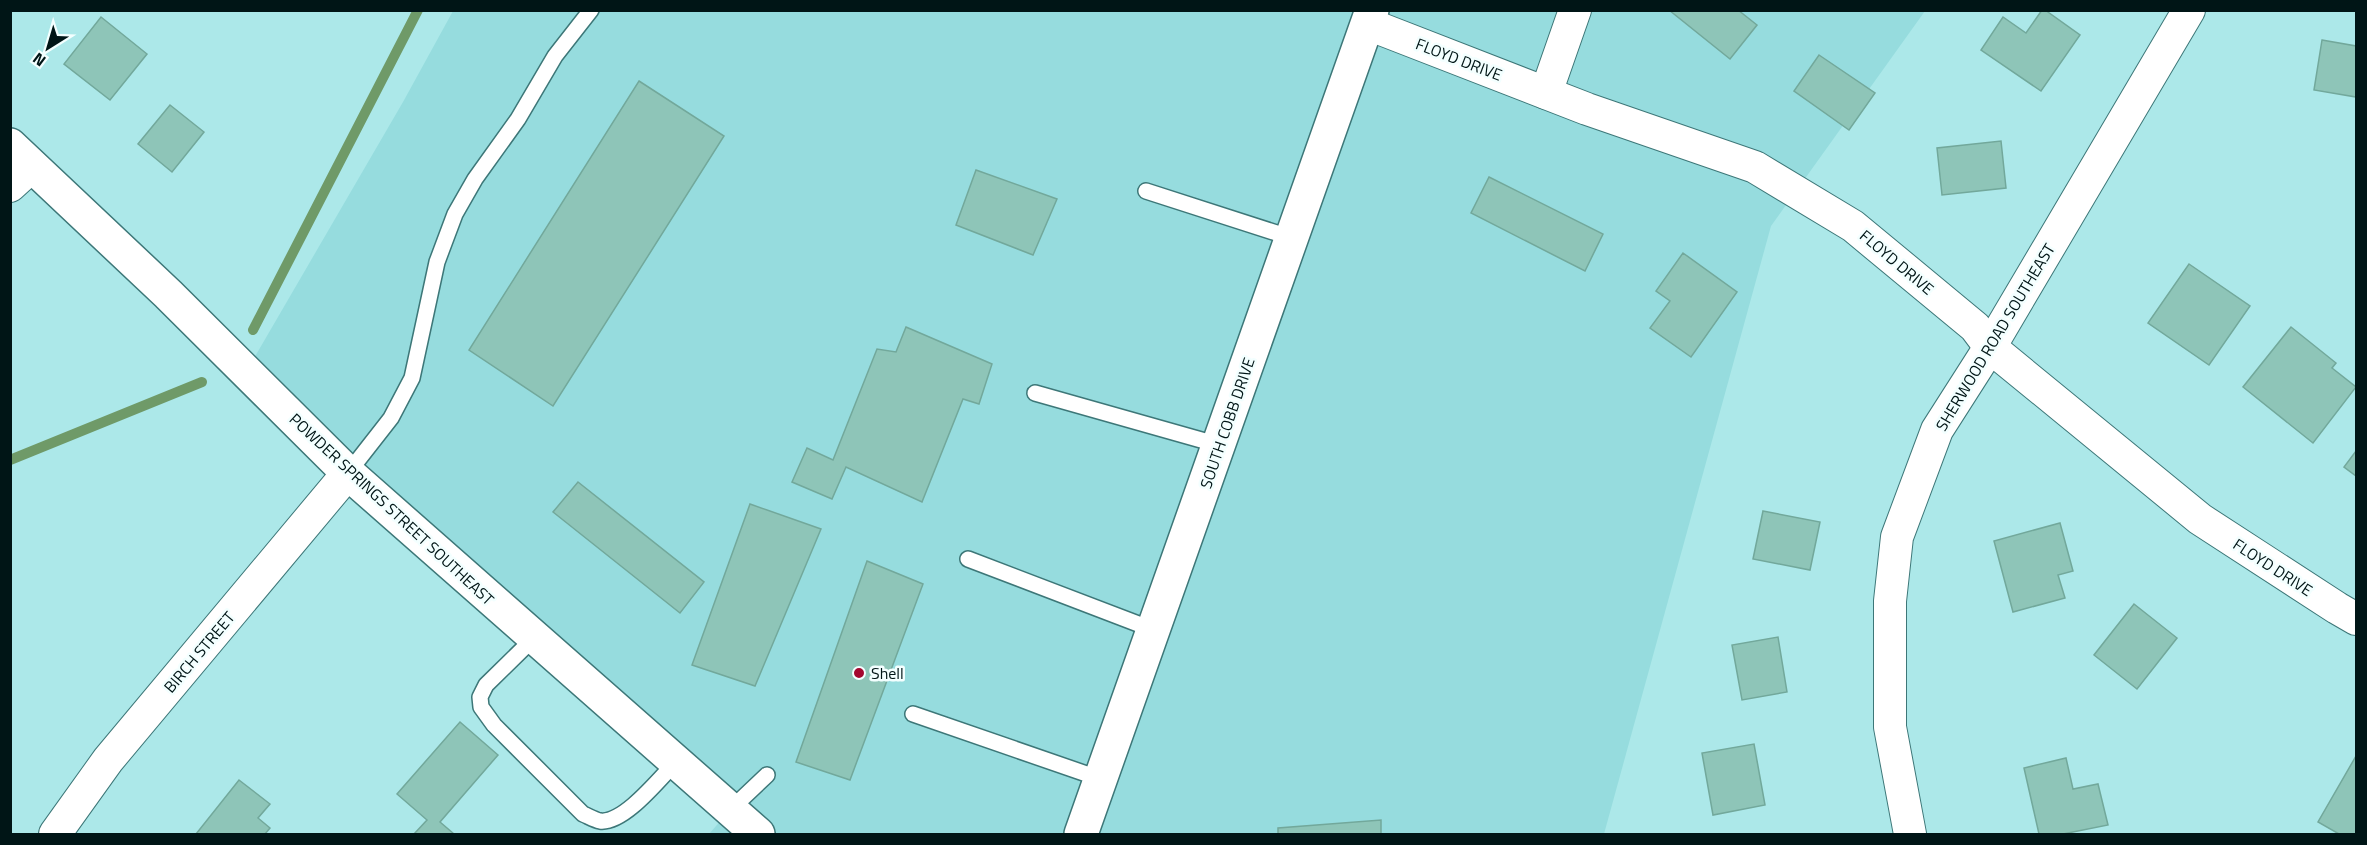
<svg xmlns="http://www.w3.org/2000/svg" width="2367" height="845" font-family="'Titillium Web',sans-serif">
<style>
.built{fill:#96dcde}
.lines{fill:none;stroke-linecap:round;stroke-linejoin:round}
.stream{stroke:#6f9a68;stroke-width:10}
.building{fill:#8ec5b8;stroke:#72a89b;stroke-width:1.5}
.service-casing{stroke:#3d7778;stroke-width:18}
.minor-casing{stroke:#3d7778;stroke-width:34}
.tertiary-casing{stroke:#3d7778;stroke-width:36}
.primary-casing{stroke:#3d7778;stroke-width:36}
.service{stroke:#fff;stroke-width:15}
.minor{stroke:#fff;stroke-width:32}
.tertiary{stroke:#fff;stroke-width:33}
.primary{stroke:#fff;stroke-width:33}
.poi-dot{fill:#a4072f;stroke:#f3ffff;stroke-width:2}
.labels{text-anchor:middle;stroke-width:5;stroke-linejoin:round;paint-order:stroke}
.street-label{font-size:16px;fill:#001516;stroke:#f3ffff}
.poi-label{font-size:16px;fill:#001516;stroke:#f3ffff;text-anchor:start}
</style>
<rect width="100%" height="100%" fill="#ace8e9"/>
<path class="built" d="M453 11H1925L1771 226 1604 834H709L730 810 246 372 403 102Z"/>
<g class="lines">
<g class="stream">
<path d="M253 330 418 10"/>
<path d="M10 460 202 382"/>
</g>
</g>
<g class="building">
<path d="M1669 10H1738L1757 25 1730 59Z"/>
<path d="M2042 10H2045L2080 35 2041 91 1981 50 2003 17 2026 33Z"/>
<path d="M101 17 147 54 110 100 64 64Z"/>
<path d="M2322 40 2356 46V97L2314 90Z"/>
<path d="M1819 55 1875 93 1849 130 1794 91Z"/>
<path d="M639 81 724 136 553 406 469 350Z"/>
<path d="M170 105 204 132 172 172 138 144Z"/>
<path d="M2001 141 2006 188 1942 195 1937 148Z"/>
<path d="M976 170 1057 199 1033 255 956 225Z"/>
<path d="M1489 177 1603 234 1585 271 1471 213Z"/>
<path d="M1683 253 1737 292 1691 357 1650 328 1670 301 1656 291Z"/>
<path d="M2189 264 2250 306 2209 365 2148 323Z"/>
<path d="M906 327 992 364 979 404 963 399 922 502 846 467 832 499 792 482 807 448 833 460 877 349 896 352Z"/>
<path d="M2291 327 2336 363 2332 368 2356 387 2313 443 2243 387Z"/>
<path d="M2356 451V476L2344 467Z"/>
<path d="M578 482 704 582 680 613 553 512Z"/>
<path d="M750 504 821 529 755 686 692 665Z"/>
<path d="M1763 511 1820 522 1810 570 1753 559Z"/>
<path d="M2060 523 2073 571 2058 575 2065 598 2013 612 1994 541Z"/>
<path d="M867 561 923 584 850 780 796 762Z"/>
<path d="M2134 604 2177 638 2137 689 2094 655Z"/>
<path d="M1778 637 1787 692 1742 700 1732 645Z"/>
<path d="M460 722 498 755 440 822 454 834H414L427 820 397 794Z"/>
<path d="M1754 744 1765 805 1713 815 1702 753Z"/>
<path d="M2356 756V834H2339L2318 822Z"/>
<path d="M2066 758 2073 789 2098 784 2108 825 2063 834H2039L2024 768Z"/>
<path d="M239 780 270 804 258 818 270 828 265 834H196Z"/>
<path d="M1381 820V834H1278V828Z"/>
</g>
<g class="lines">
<g class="service-casing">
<g id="service">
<path d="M1146 191 1292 238"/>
<path d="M1035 393 1219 445"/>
<path d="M348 473 391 418 412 378 437 262 455 214 475 179 518 119 555 56 591 10"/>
<path d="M968 559 1154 630"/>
<path d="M534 638 486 685 480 697 481 707 494 725 583 814C588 816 595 820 600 821 624 824 660 778 676 762"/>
<path d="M913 714 1101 779"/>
<path d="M730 810 767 775"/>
</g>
</g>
<g class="minor-casing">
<g id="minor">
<path d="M1368 24 1587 109 1755 167 1853 226 1975 327 1990 347 2200 519 2337 608 2356 619"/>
<path d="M1546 93 1575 10"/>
<path d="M10 186 32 166"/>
<path d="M55 834 108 760 348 473"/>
<path d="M1910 834 1890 727V601L1897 537 1937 430 1990 347 2189 10"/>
</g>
</g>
<g class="tertiary-casing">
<path id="tertiary" d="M10 145 168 294 348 473 758 834"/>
</g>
<g class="primary-casing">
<path id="primary" d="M1081 834 1372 10"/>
</g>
<use href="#service" class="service"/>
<use href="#minor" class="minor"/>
<use href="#tertiary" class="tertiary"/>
<use href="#primary" class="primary"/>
</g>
<circle class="poi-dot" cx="859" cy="673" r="6"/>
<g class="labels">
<g class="street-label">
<text transform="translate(1459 59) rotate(21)" y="6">FLOYD DRIVE</text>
<text transform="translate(1897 262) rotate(40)" y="6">FLOYD DRIVE</text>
<text transform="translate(1995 337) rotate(-59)" y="6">SHERWOOD ROAD SOUTHEAST</text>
<text transform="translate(1227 423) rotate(-71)" y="6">SOUTH COBB DRIVE</text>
<text transform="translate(392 509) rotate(43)" y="6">POWDER SPRINGS STREET SOUTHEAST</text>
<text transform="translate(2273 567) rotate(33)" y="6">FLOYD DRIVE</text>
<text transform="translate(199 652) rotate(-50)" y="6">BIRCH STREET</text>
</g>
<g class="poi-label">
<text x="871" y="679">Shell</text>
</g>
</g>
<rect width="2367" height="845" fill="none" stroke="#001516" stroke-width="24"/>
<g transform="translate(48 48) rotate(217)" stroke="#f3ffff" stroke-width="4.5" paint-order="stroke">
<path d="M0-4.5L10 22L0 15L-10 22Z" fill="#001516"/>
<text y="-9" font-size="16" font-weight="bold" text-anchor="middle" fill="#001516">N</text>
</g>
</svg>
